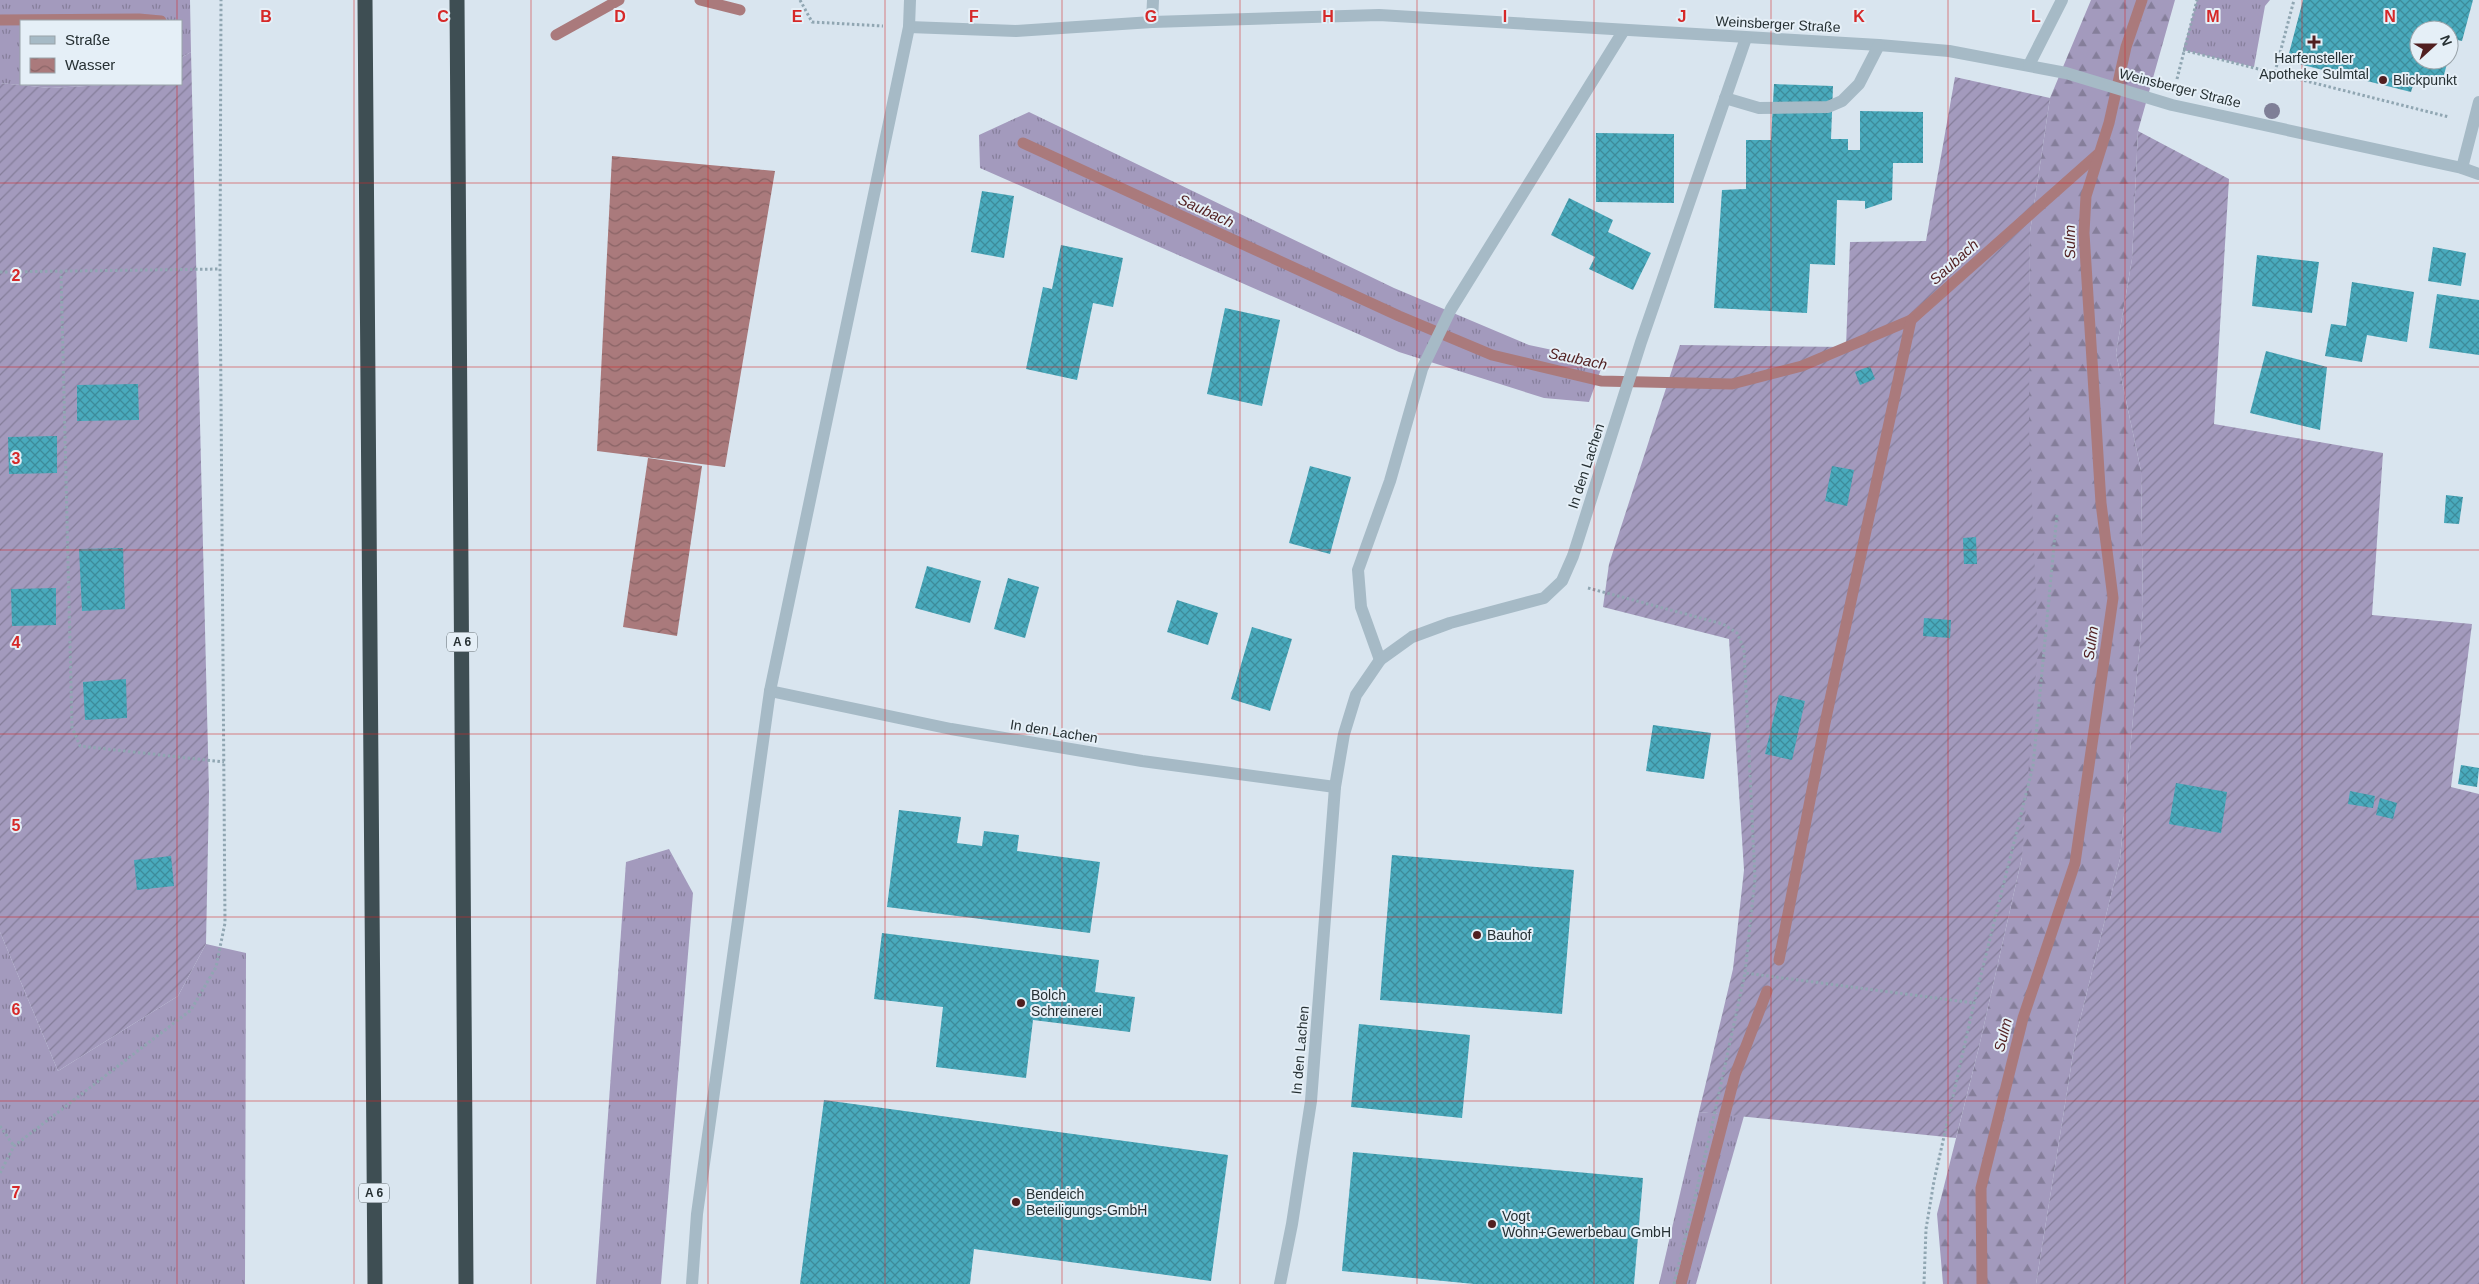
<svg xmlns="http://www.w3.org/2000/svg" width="2479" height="1284" font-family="Arial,sans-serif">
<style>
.grass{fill:url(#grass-tufts)}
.forest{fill:url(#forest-firs)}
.garden{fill:url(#garden-furrows)}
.water{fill:url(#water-waves)}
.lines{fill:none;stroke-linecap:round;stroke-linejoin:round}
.stream{stroke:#aa7a7c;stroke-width:11}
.building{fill:url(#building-cross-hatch)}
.path{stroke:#90a6b2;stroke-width:3;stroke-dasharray:2.5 2.5;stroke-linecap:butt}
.minor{stroke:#a6bac6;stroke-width:12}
.highway{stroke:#3e4e53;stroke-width:15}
.tree{fill:#7f7f97}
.grid{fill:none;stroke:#d62828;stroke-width:1;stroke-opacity:0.55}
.poi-dot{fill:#511f20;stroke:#e5eff7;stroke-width:2}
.labels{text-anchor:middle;stroke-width:4;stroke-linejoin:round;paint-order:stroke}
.shield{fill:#e5eff7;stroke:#5f696e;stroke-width:1}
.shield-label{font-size:12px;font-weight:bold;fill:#263033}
.street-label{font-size:14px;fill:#263033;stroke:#e5eff7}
.poi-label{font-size:14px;fill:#263033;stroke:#e5eff7;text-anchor:start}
.water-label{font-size:15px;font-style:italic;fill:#511f20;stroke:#e5eff7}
.grid-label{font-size:16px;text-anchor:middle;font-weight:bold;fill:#d62828;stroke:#e5eff7;stroke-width:4;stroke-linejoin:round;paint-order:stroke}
</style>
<defs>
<pattern id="grass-tufts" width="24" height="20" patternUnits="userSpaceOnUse" patternTransform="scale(1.25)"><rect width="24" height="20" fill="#a39abd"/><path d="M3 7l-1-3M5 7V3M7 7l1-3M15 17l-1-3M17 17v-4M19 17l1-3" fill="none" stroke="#857e9a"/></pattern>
<pattern id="forest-firs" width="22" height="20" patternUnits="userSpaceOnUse" patternTransform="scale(1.25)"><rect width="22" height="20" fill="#a39abd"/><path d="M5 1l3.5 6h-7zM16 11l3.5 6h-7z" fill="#857e9a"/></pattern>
<pattern id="garden-furrows" width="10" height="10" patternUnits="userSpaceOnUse" patternTransform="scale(1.25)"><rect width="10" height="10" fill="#a39abd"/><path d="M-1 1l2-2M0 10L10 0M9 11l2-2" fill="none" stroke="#857e9a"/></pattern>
<pattern id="water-waves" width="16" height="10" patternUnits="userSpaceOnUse" patternTransform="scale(1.25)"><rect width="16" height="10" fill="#aa7a7c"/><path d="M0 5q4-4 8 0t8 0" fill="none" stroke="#8a6466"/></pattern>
<pattern id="building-cross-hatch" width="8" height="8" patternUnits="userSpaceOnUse" patternTransform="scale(1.25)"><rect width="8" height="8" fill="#49aabd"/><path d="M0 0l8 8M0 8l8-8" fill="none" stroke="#3d8b9a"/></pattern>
</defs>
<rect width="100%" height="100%" fill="#d9e5ef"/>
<g class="grass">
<path d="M0 0H190L191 52 181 58V21H21V84H122L50 88 0 83Z"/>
<path d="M2197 0H2270L2265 6 2254 67 2183 50Z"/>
<path d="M1029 112 1394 288 1529 345 1604 361 1589 402 1544 398 1399 352 980 168 979 135Z"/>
<path d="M669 849 693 893 661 1284H596L626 862Z"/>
<path d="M0 932 58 1071 178 996 206 944 246 953 245 1284H0Z"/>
<path d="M1699 1112 1744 1116 1696 1284H1659Z"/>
</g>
<path class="forest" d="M2091 0H2175L2138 131 2132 259 2116 353 2141 471 2143 610 2120 859 2076 1036 2036 1284H1943L1937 1214 1979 1047 2022 857 2030 232 2050 98Z"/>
<g class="garden">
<path d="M191 52 209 793 206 944 178 996 58 1071 0 932V83L50 88 122 84H181V58Z"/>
<path d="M1955 77 2050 98 2030 232 2029 428 2038 645 2022 857 1979 1047 1956 1138 1699 1112 1733 969 1744 870 1729 639 1603 607 1609 564 1680 345 1846 347 1850 242 1926 241Z"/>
<path d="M2138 131 2229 179 2214 424 2383 453 2372 615 2472 624 2451 787 2479 794V1284H2036L2076 1036 2120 859 2143 610 2141 471 2116 353 2132 259Z"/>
</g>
<g class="water">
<path d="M612 156 775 171 725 467 597 451Z"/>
<path d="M648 458 702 466 677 636 623 627Z"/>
</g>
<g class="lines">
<g class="stream">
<path d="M700 0 740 10"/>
<path d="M0 20 139 19 161 21"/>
<path d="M556 35 619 0"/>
<path d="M1023 143 1399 316 1492 355 1601 381 1732 384 1802 366 1911 320 2098 154"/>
<path d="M1779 960 1825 723 1911 320"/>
<path d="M1681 1284 1735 1075 1767 991"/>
<path d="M1982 1284 1981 1188 2023 1018 2075 863 2113 598 2101 503 2084 233 2086 196 2109 123 2126 47 2142 0"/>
</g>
</g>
<g class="building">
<path d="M2303 0H2473L2462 41 2453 39 2450 54 2449 30H2419V60H2448L2441 86 2415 79 2411 92 2287 61Z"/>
<path d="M1774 84 1833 86 1831 139H1848V150H1860V111L1923 112V163H1893L1892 200 1865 209V201L1837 200 1835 265 1810 264 1807 313 1714 308 1722 190 1746 189V140H1771Z"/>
<path d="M1596 133 1674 134V203L1596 202Z"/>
<path d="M982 191 1014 196 1004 258 971 252Z"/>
<path d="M1569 198 1613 220 1608 232 1651 253 1633 290 1589 269 1595 257 1551 235Z"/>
<path d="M1061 245 1123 258 1113 307 1093 303 1077 380 1026 369 1043 287 1052 289Z"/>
<path d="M2433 247 2466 253 2461 286 2428 281Z"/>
<path d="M2257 255 2319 262 2312 313 2252 306Z"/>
<path d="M2352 282 2414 292 2407 342 2367 335 2362 362 2325 356 2331 324 2346 326Z"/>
<path d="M2437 294 2479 300V355L2429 348Z"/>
<path d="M1225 308 1280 320 1262 406 1207 394Z"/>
<path d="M2266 351 2327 367 2320 430 2250 413Z"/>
<path d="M1870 366 1875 379 1860 385 1855 372Z"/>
<path d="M138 384 139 420 77 421V385Z"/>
<path d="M57 436V473L9 474 8 437Z"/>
<path d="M1310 466 1351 477 1330 554 1289 543Z"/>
<path d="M1832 466 1854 470 1847 506 1825 501Z"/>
<path d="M2446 495 2463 497 2459 524 2444 523Z"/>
<path d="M1976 537 1977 564H1964L1963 538Z"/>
<path d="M123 548 125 609 82 611 79 549Z"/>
<path d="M927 566 981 581 970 623 915 608Z"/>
<path d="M1008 578 1039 587 1025 638 994 629Z"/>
<path d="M56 588V625L12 626 11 589Z"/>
<path d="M1177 600 1218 613 1208 645 1167 632Z"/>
<path d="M1924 618 1951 620 1950 638 1923 636Z"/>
<path d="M1252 627 1292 639 1270 711 1231 699Z"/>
<path d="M126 679 127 718 85 720 83 682Z"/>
<path d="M1779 695 1805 701 1792 760 1765 754Z"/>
<path d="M1653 725 1711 733 1704 779 1646 771Z"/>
<path d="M2461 765 2479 768 2477 787 2458 784Z"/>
<path d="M2176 783 2227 792 2221 833 2169 824Z"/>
<path d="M2350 791 2375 796 2373 808 2348 804Z"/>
<path d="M2380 798 2397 803 2393 819 2376 815Z"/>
<path d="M899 810 961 817 957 843 982 846 984 831 1019 835 1017 851 1100 862 1090 933 887 907Z"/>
<path d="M1392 855 1574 870 1562 1014 1380 1000Z"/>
<path d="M171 856 174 886 137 890 134 860Z"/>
<path d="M882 933 1099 960 1095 992 1135 997 1130 1032 1033 1020 1026 1078 936 1067 943 1007 874 999Z"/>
<path d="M1359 1024 1470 1035 1462 1118 1351 1107Z"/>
<path d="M824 1100 1228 1155 1211 1281 974 1249 970 1284H800Z"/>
<path d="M1353 1152 1643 1178 1634 1284H1474L1342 1271Z"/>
</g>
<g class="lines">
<g class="path">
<path d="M800 0 812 22 883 26"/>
<path d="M2183 50 2449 117"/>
<path d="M2275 72 2294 0"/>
<path d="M2177 79 2197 0"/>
<path d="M61 271 72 727 80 746 224 762"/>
<path d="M0 272 220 269"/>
<path d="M1588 588 1723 624 1737 633 1744 649 1755 879 1745 973 1974 1003"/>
<path d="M0 1126 14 1146"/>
<path d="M0 1173 14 1146 191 1010 216 967 225 923 220 269 221 0"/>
<path d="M1674 1284 1709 1139 1745 973"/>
<path d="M1924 1284 1926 1229 1934 1181 1974 1003 2033 766 2057 514"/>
</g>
<g class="minor">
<path d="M1152 22 1153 0"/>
<path d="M909 27 1016 31 1152 22 1379 15 1879 45 1949 51 2066 73 2172 105 2462 168 2479 174"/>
<path d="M2029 65 2062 0"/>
<path d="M1725 98 1759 108 1828 107 1842 101 1859 84 1879 45"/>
<path d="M2462 168 2479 102"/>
<path d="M1380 660 1361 607 1358 570 1390 481 1422 369 1451 309 1624 30"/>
<path d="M770 691 951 729 1142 761 1335 787"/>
<path d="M692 1284 697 1214 770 691 909 27 910 0"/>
<path d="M1280 1284 1292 1224 1311 1101 1335 787 1344 734 1356 695 1380 660 1412 637 1450 623 1544 598 1562 581 1573 556 1641 342 1746 38"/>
</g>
<g class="highway">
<path d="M365 0 375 1284"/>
<path d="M457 0 466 1284"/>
</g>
</g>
<circle class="tree" cx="2272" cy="111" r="8"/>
<path class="grid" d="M177 0V21M354 0V1284M531 0V1284M708 0V1284M885 0V1284M1062 0V1284M1240 0V1284M1417 0V1284M1594 0V1284M1771 0V1284M1948 0V1284M2125 0V1284M2302 0V1284M177 84V1284M0 183H2479M0 367H2479M0 550H2479M0 734H2479M0 917H2479M0 1101H2479"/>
<g class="poi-dot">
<path d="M2311.5 34.5h5v5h5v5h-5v5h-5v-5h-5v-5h5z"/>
<circle cx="2383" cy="80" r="5"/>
<circle cx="1477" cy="935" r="5"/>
<circle cx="1021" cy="1003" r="5"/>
<circle cx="1016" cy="1202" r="5"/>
<circle cx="1492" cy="1224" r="5"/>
</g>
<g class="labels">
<g class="shield">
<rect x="447" y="632.5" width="30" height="19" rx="4"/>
<rect x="359" y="1183.5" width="30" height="19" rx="4"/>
</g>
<g class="shield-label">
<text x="462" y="646">A 6</text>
<text x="374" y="1197">A 6</text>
</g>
<g class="street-label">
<text transform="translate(1778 24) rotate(3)" y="5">Weinsberger Straße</text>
<text transform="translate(2180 88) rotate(14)" y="5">Weinsberger Straße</text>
<text transform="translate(1586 466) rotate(-72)" y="5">In den Lachen</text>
<text transform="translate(1054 731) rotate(9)" y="5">In den Lachen</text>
<text transform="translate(1300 1050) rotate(-85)" y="5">In den Lachen</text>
</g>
<g class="poi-label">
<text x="2314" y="63" text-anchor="middle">Harfensteller<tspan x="2314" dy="16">Apotheke Sulmtal</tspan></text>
<text x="2393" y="85">Blickpunkt</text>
<text x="1487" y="940">Bauhof</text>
<text x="1031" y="1000">Bolch<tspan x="1031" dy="16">Schreinerei</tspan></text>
<text x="1026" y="1199">Bendeich<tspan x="1026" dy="16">Beteiligungs-GmbH</tspan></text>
<text x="1502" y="1221">Vogt<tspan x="1502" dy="16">Wohn+Gewerbebau GmbH</tspan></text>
</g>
<g class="water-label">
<text transform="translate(1206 211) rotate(25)" y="5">Saubach</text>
<text transform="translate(2070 242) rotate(-91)" y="5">Sulm</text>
<text transform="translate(1954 262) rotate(-42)" y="5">Saubach</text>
<text transform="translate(1578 359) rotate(12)" y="5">Saubach</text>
<text transform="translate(2091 643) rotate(-82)" y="5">Sulm</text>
<text transform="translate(2003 1035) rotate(-76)" y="5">Sulm</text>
</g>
</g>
<g class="grid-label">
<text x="266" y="22">B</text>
<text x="443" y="22">C</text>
<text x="620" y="22">D</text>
<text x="797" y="22">E</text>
<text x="974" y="22">F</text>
<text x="1151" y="22">G</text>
<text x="1328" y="22">H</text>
<text x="1505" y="22">I</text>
<text x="1682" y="22">J</text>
<text x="1859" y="22">K</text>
<text x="2036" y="22">L</text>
<text x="2213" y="22">M</text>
<text x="2390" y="22">N</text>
<text x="16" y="281">2</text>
<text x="16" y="464">3</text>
<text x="16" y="648">4</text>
<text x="16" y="831">5</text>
<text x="16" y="1015">6</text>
<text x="16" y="1198">7</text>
</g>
<rect x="20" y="20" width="162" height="65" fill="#e5eff7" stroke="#99a3a9"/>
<rect x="30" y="36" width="25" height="8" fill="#a6bac6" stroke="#99a3a9"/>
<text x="65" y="45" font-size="15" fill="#263033">Straße</text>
<rect x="30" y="58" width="25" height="15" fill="url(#water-waves)" stroke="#99a3a9"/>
<text x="65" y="70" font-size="15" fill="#263033">Wasser</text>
<g transform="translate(2434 45) rotate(69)"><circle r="24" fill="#e5eff7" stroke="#99a3a9"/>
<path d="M0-4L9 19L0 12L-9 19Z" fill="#511f20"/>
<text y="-8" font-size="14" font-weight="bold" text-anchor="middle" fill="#263033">N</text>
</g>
</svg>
